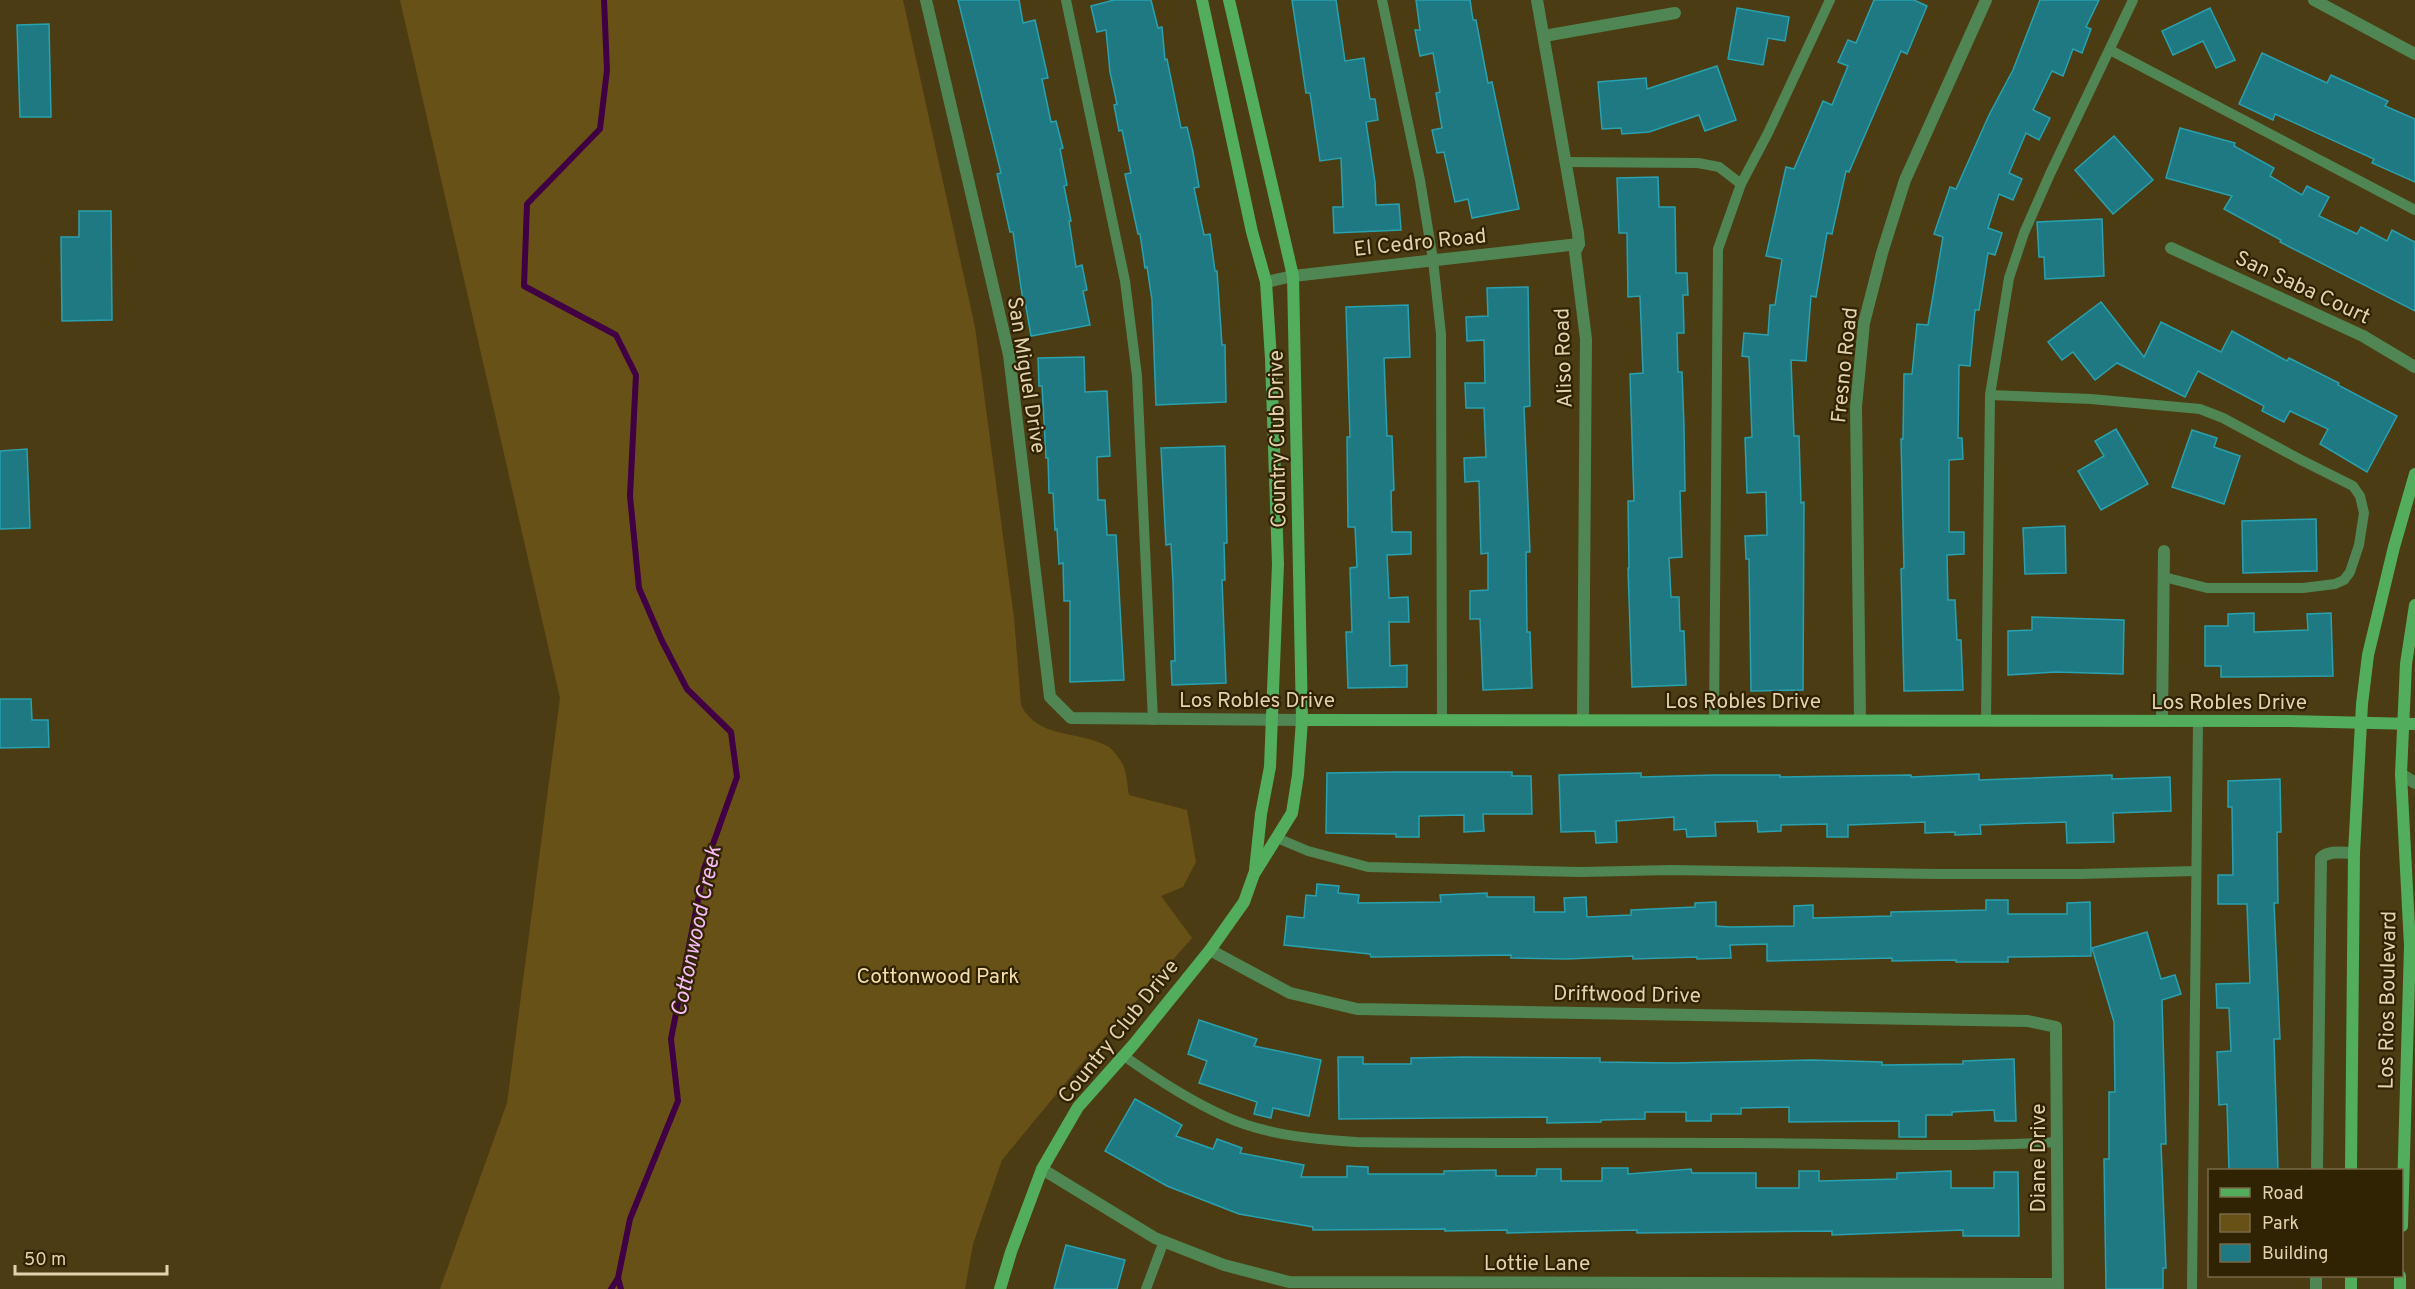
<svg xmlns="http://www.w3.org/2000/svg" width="2415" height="1289" font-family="Overpass,sans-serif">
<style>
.green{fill:#685117}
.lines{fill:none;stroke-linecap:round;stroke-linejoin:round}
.stream{stroke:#400043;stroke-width:6}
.building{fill:#1f7983;stroke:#29a1af;stroke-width:1.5}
.lane{stroke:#4f8654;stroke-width:10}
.street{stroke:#4f8654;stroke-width:12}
.secondary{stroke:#52ad5d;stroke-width:12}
.labels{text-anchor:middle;stroke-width:4.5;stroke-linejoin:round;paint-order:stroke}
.street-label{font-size:21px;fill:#e3d2ae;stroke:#302303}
.park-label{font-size:21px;fill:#f5dda9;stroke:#302303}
.water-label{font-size:22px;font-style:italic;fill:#f9baf9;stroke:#302303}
</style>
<rect width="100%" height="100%" fill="#4c3c13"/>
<path class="green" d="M400 0H903L975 327 1014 618 1021 705C1037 739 1078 730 1107 746 1112 748 1119 758 1122 763 1127 772 1127 785 1129 795L1187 810 1196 862 1183 887 1161 896 1192 938 1087 1057 1002 1160 973 1244 965 1289H440L507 1103 560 698Z"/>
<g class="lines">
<g class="stream">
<path d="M604 0 607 70 600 129 527 204 524 286 616 335 636 375 630 496 639 588 662 641 687 689 731 732 737 777 704 869 671 1039 678 1101 630 1219 618 1278 621 1289"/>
<path d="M611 1289 618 1278"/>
</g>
</g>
<g class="building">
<path d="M958 0H1019L1023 23 1035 20 1048 78 1042 79 1051 122 1056 121 1063 148 1060 149 1067 185 1064 186 1071 221H1069L1076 267 1082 265 1087 290 1083 291 1090 325 1031 336 1025 301H1023L1013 232H1010L997 174 1001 173Z"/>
<path d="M1114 0H1151L1158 28 1162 27 1165 60 1167 59 1181 128 1187 127 1193 152 1199 187 1194 188 1204 235 1210 234 1215 271H1217L1222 345H1225L1226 402 1156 405 1152 300 1147 267 1145 268 1140 234H1138L1125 174 1131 173 1122 130 1119 131 1114 105 1117 104 1110 72 1106 30 1097 32 1091 6Z"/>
<path d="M1292 0H1336L1345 61 1364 58 1370 99H1375L1378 120 1366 122 1375 182 1376 205 1399 204 1401 230 1334 233 1333 207H1343L1341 158 1320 161 1310 93H1306Z"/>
<path d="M1416 0H1470L1473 20H1476L1488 83 1492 82 1519 209 1472 218 1468 199 1455 202 1444 152 1437 153 1432 130 1442 128 1436 93 1440 92 1433 53 1420 56 1415 30H1420Z"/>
<path d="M1874 0H1914L1927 6 1907 54 1901 51 1849 172 1846 171 1832 234 1827 233 1816 297 1811 296 1806 361 1791 360 1794 436H1799L1801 503 1804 502 1803 690 1751 691 1749 559H1746L1745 536 1767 535 1766 492 1747 493 1745 438 1752 437 1749 357 1742 356 1744 333 1768 335 1770 305H1775L1782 259 1766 256 1786 167 1794 169 1823 101 1832 105 1848 66 1838 62 1848 40 1856 43Z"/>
<path d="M2040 0H2099L2086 27 2091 29 2082 53 2073 49 2063 76 2052 71 2033 110 2050 118 2039 140 2026 133 2009 173 2022 179 2013 200 1999 194 1988 228 2002 233 1995 255 1988 253 1979 310H1975L1970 366 1959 365 1958 438H1962L1963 459 1949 460V532H1964V554L1947 555 1948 600H1955L1957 640H1961L1963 690 1904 691 1901 569 1904 568 1901 439H1903L1904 374H1912L1917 324 1928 325 1943 237 1934 234 1950 187 1956 189 1989 115 2013 70Z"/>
<path d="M1737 8 1789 17 1785 41 1768 38 1763 65 1728 59Z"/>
<path d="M2210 8 2235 60 2216 68 2203 41 2173 55 2162 31Z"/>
<path d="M49 24 51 117H20L17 25Z"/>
<path d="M2262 53 2327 83 2331 75 2388 101 2385 106 2415 119V182L2372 163 2374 159 2275 114 2273 120 2239 104Z"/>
<path d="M1717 66 1736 120 1705 131 1699 115 1649 132 1622 134 1621 128 1602 129 1598 82 1646 78 1647 89Z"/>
<path d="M2180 128 2235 143 2234 146 2274 168 2270 176 2302 195 2307 186 2329 197 2319 216 2357 234 2361 227 2387 241 2392 230 2415 242V311L2280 242 2281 240 2224 209 2232 196 2166 178Z"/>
<path d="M2114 136 2153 180 2113 214 2075 170Z"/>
<path d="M1658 177 1659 207H1675L1676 273H1687L1688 295H1683L1684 333H1677L1678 372H1682L1684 426 1685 491H1680L1682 557 1669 558 1671 597H1679L1680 631H1684L1686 685 1632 687 1628 568H1629L1628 501H1634L1630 374 1643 373 1640 296 1628 297 1627 233H1619L1617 178Z"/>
<path d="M79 211H111L112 320 62 321 61 237H79Z"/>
<path d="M2102 219 2104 276 2045 279 2044 257H2039L2037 222Z"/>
<path d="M1528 287 1530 406 1524 407 1530 552H1526L1527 632H1530L1532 688 1483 690 1480 619H1470V591L1488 590V553L1481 554 1479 481 1465 482 1464 458 1486 457 1484 408H1466L1465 383H1485L1484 340 1467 341 1466 317 1488 316 1487 288Z"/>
<path d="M2101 302 2144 357 2161 322 2221 352 2232 331 2287 361 2289 358 2339 383 2338 385 2397 416 2367 472 2320 444 2328 429 2290 411 2284 422 2262 411 2264 406 2198 371 2185 397 2117 363 2095 380 2073 352 2062 360 2048 342Z"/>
<path d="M1408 305 1410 357 1384 358 1387 436H1392L1394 490 1391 491 1392 532H1411V554L1387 555 1389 598 1408 597 1409 622H1389L1390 666 1407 665V687L1348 688 1346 632H1352L1350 568 1357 567 1355 527H1348L1347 437H1350L1346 307Z"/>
<path d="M1084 357 1085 392 1107 391 1110 456 1097 457 1098 500H1105L1107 535H1116L1124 680 1070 682V601H1064L1063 563 1059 564 1057 529 1055 530 1053 493H1049L1048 458H1046L1042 386H1039L1038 358Z"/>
<path d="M2116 429 2148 484 2101 510 2078 471 2104 456 2095 441Z"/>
<path d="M2192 430 2217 438 2214 447 2240 456 2224 504 2172 487Z"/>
<path d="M1225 446 1227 543H1224L1225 580H1222L1226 683 1172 685 1171 661H1175L1173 582 1171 544 1166 545 1161 448Z"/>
<path d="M27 449 30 528 0 529V451Z"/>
<path d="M2316 519 2317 571 2243 573 2242 521Z"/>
<path d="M2065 526 2066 573 2025 574 2023 528Z"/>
<path d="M2254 613V632L2308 630 2307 614 2331 613 2333 676 2221 677V666H2205V626H2228V614Z"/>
<path d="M2032 617 2124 620 2123 674 2056 672 2008 675V631L2032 630Z"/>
<path d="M0 699H31L32 720H48L49 747 0 748Z"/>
<path d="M1395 772H1512V776H1531L1532 814H1483L1484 831 1464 832V815L1419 816V837H1396V834L1326 833 1327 773Z"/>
<path d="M1641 773V777L1714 775H1780V777L1911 775V777L1979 774V780L2112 775V779L2170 777 2171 811 2113 813 2114 842 2067 843 2066 822 1980 825 1981 834 1955 835V832L1925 833V822L1848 825V837H1827V824L1781 825V831L1758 832 1757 821 1715 822 1716 836 1687 837 1686 829 1674 830V817L1616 821 1617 842 1596 843 1595 831 1561 832 1559 775Z"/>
<path d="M2280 779 2281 832H2277L2278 903H2274L2280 1039H2274L2278 1170H2229L2227 1104 2219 1105 2217 1052 2231 1051 2229 1008H2217L2216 984 2250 983 2247 904H2218V875H2233L2232 807H2228V781Z"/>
<path d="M1317 884 1339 886 1338 893 1359 895 1358 903 1441 902 1440 895 1487 893V897H1534V912H1565L1564 898 1586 897 1587 917 1631 915V910L1695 907V903L1716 902V926L1730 927 1794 926V906L1813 905V918L1891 916V912L1986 910V900H2008V914H2067V903L2090 902 2091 956 2008 957V962H1956V960L1892 961V958L1767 961V944L1730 945 1731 958 1697 959V957L1633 959V956L1567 959 1511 958V955L1371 957 1370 954 1284 945 1287 916 1304 918 1306 895 1316 896Z"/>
<path d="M2147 932 2161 979 2175 975 2181 994 2162 1000 2166 1144H2161L2166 1268H2163V1289H2106L2104 1159H2109V1092H2115L2114 1022 2092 948Z"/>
<path d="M1199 1020 1257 1039 1254 1046 1321 1060 1309 1116 1273 1108 1271 1118 1254 1114 1257 1102 1199 1083 1207 1061 1188 1054Z"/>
<path d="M1338 1057H1363V1064H1411V1058L1464 1057 1600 1058V1062L1674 1063 1812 1060 1882 1062V1065L1963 1064V1061L2014 1059 2016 1121H1995L1994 1110 1952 1112V1115H1926V1137H1899V1121L1789 1122V1107L1741 1108V1114H1711V1121H1686V1112H1645V1119L1601 1120V1122L1547 1123V1117L1339 1119Z"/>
<path d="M1135 1099 1182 1125 1176 1136 1213 1149 1217 1139 1242 1148 1240 1153 1304 1165 1301 1177H1347V1166L1368 1167V1174H1444V1171L1496 1170V1176H1536L1537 1169H1561V1181H1602V1168H1628V1174L1691 1169 1692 1173H1756V1188H1799V1171H1819V1181L1897 1179V1173L1951 1171V1188H1994V1172H2018L2019 1236H1963V1230L1832 1235V1231L1637 1233V1230L1507 1233V1230L1445 1231V1229L1313 1230V1227L1239 1214 1167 1186 1105 1151Z"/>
<path d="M1066 1245 1125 1260 1117 1289H1054Z"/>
</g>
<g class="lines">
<g class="lane">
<path d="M1066 0 1125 281 1137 376 1153 720"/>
<path d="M1382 0 1420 180 1433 260 1441 334 1442 720"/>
<path d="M2110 50 2415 210"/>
<path d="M1566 162 1698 163 1719 167 1741 184"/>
<path d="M1990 395 2091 399 2200 409 2223 418 2301 460 2353 486 2360 496 2364 513 2359 545 2350 572 2344 580 2335 584 2303 588H2207L2164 577"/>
<path d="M1714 721 1718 249 1741 184 1768 133 1830 0"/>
<path d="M1986 721 1990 395 2009 278 2024 233 2050 174 2133 0"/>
<path d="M1277 838 1308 851 1368 867 1581 872 1671 870 1936 874H2079L2196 871"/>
<path d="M1124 1056C1155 1078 1187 1099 1222 1115 1263 1135 1311 1139 1356 1142 1483 1144 1611 1142 1738 1143 1845 1143 1951 1148 2057 1142"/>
<path d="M1146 1289 1164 1241"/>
<path d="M2192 1289 2198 721"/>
</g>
<g class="street">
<path d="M926 0 1009 355 1050 697 1071 718 1302 720"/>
<path d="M1537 0 1578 233 1579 244 1575 252 1586 339 1583 720"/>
<path d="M2314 0 2415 54"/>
<path d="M1544 36 1675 13"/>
<path d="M2171 248 2363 336 2415 367"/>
<path d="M1266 282 1293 276 1579 244"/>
<path d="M1860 720 1856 407 1864 323 1882 253 1905 180 1986 0"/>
<path d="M2162 721 2164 551"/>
<path d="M2401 774 2415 783"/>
<path d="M1210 950 1290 993 1357 1009 2028 1021 2056 1027 2058 1289"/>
<path d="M1042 1169 1155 1238 1224 1265 1289 1282 2058 1284"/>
<path d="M2317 1170 2321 858C2329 850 2343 853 2354 853"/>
<path d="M2316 1289V1276"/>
</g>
<g class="secondary">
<path d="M1202 0 1252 232 1266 282 1271 359 1278 564 1270 767 1261 814 1255 870"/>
<path d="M1302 720 2289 721 2415 724"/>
<path d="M2351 1170 2354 853 2362 704 2368 655 2394 547 2415 474"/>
<path d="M2402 1226 2410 946 2401 774 2406 664 2415 605"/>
<path d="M1000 1289 1011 1252 1042 1169 1078 1107 1134 1044 1210 950 1244 902 1254 874 1292 813 1298 775 1302 720 1293 276 1229 0"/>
<path d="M2351 1289V1276"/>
<path d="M2400 1289V1276"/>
</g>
</g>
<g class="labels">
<g class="street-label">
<text transform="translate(1420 242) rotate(-6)" y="7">El Cedro Road</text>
<text transform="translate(2303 287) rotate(25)" y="7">San Saba Court</text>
<text transform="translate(1563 358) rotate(-92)" y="7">Aliso Road</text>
<text transform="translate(1844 365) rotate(-84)" y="7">Fresno Road</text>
<text transform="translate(1027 375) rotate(81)" y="7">San Miguel Drive</text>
<text transform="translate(1277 439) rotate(-91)" y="7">Country Club Drive</text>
<text x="1257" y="707">Los Robles Drive</text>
<text x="1743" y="708">Los Robles Drive</text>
<text x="2229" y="709">Los Robles Drive</text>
<text transform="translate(1627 994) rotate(1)" y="7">Driftwood Drive</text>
<text transform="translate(2387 1000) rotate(-89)" y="7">Los Rios Boulevard</text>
<text transform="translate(1118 1031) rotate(-51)" y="7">Country Club Drive</text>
<text transform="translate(2038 1158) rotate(-90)" y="7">Diane Drive</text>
<text x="1537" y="1270">Lottie Lane</text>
</g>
<g class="park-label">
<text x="938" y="983">Cottonwood Park</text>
</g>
<g class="water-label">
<text transform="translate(695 931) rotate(-78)" y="8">Cottonwood Creek</text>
</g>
</g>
<rect x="2208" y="1169" width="195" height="108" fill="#302303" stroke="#786947" stroke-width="1.5"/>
<rect x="2220" y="1188" width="30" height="9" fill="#52ad5d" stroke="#786947" stroke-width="1.5"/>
<text x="2262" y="1199" font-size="18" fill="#e3d2ae">Road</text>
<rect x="2220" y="1214" width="30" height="18" fill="#685117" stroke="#786947" stroke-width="1.5"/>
<text x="2262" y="1229" font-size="18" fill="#e3d2ae">Park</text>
<rect x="2220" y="1244" width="30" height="18" fill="#1f7983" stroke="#786947" stroke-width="1.5"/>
<text x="2262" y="1259" font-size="18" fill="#e3d2ae">Building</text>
<path d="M15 1265v9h152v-9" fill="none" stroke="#e3d2ae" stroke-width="3"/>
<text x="24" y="1265" font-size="18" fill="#e3d2ae" stroke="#302303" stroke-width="4.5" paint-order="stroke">50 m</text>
</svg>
